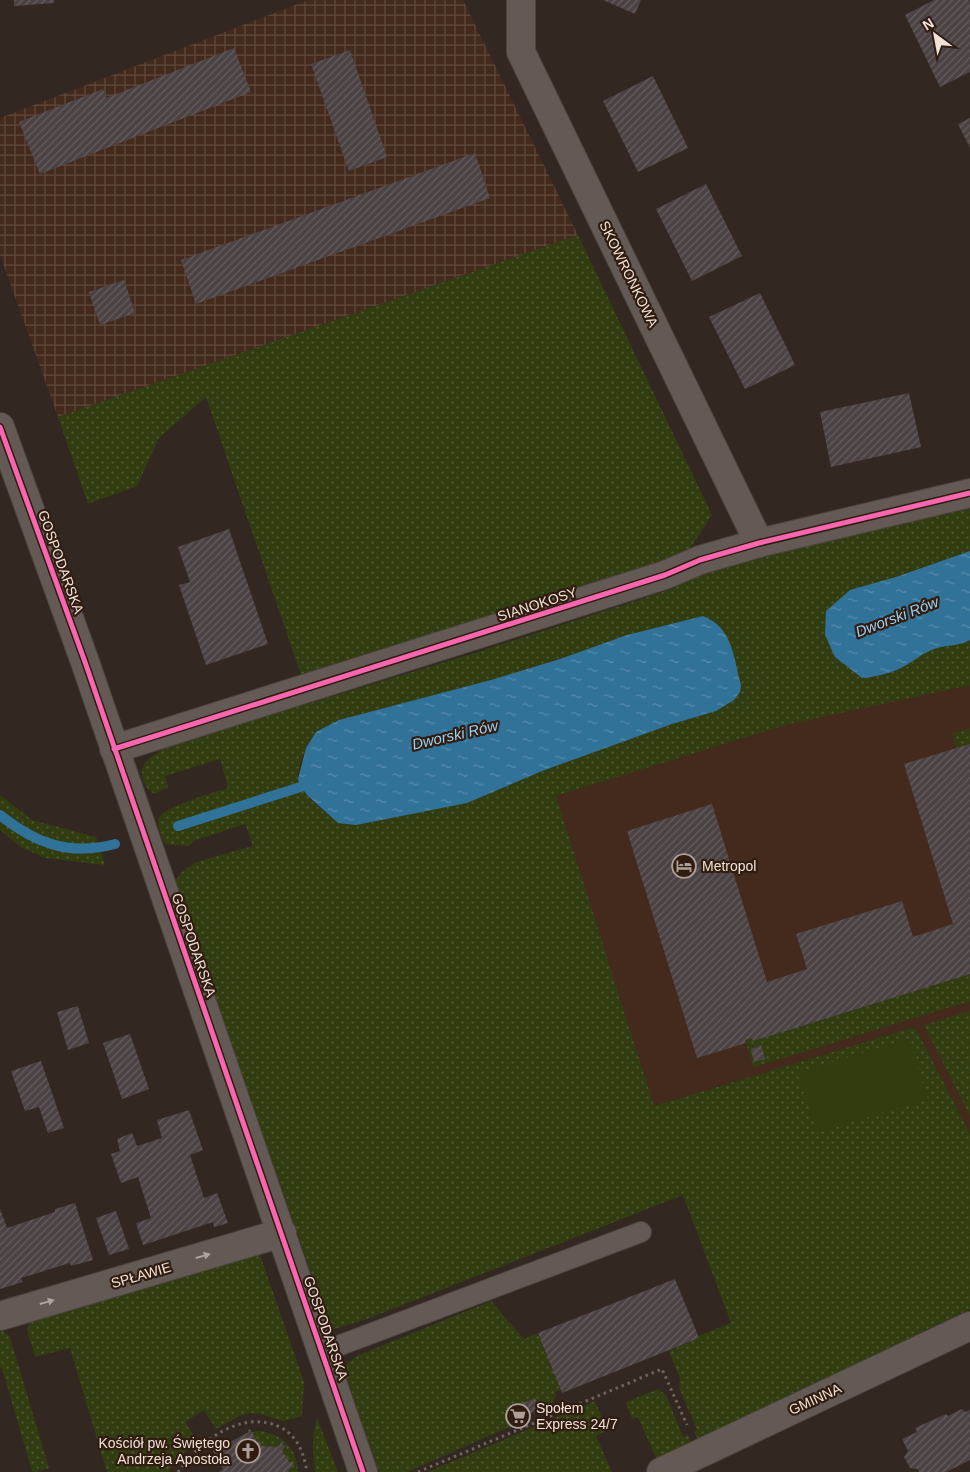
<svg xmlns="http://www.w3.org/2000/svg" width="970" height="1472" font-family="Arial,sans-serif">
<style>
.built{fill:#442a1c}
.industrial{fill:url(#industrial-grid)}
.grass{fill:url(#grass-dots);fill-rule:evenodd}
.park{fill:#313d11}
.water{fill:url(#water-ripples)}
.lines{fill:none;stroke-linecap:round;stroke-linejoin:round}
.stream{stroke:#317299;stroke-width:10}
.building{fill:url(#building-hatch)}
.lane-casing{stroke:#4d433e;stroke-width:22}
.street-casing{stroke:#4d433e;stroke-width:30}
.path{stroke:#6d645f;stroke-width:3;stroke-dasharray:2.5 4;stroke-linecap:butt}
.lane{stroke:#635a55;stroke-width:20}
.street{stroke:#635a55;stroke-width:28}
.cycleway-casing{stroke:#311c10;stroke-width:8}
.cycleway{stroke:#f766af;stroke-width:5}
.oneway{fill:#b1a49e}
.labels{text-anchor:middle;stroke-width:4.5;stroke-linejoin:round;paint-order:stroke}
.street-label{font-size:14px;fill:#f0e1d9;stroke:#311c10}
.poi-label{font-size:14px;fill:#f0e1d9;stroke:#311c10;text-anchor:start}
.water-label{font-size:15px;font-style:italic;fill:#99d0f5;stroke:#311c10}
</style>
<defs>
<pattern id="industrial-grid" width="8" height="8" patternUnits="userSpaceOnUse" patternTransform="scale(1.25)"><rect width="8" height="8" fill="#442a1c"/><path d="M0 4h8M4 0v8" fill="none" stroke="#5f493c"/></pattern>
<pattern id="grass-dots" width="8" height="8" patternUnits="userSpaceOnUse" patternTransform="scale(1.25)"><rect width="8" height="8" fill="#313d11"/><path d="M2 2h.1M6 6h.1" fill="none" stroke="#4f5933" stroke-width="1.8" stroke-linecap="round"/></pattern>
<pattern id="water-ripples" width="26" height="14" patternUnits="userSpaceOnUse" patternTransform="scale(1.25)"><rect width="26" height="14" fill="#317299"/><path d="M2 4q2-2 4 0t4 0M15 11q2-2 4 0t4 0" fill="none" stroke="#598cab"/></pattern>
<pattern id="building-hatch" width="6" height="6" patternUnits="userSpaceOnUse" patternTransform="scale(1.25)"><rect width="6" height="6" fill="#4b4244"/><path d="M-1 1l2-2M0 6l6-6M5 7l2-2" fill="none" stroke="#655d5e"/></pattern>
</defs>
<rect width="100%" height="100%" fill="#332721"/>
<path class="built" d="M970 539V1134L915 1027 654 1106 498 661Z"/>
<path class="industrial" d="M308 0H463L578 235 58 417 0 255V118Z"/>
<g class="grass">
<path d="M578 235 712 515 687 553 301 675 206 397 159 438 137 486 88 504 58 417Z"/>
<path d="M970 505V551L896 577 835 657 862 678C875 677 888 674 899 669 912 662 923 652 937 648 948 645 959 646 970 640V685L785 725 556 796 654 1106 915 1027 970 1134V1309L698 1440 694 1432 697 1430 679 1388 680 1379 669 1351 699 1338 698 1336 731 1323 683 1195 367 1319 331 1330 175 882 182 872 196 862 253 846 245 824 193 841 189 846 165 844C162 837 156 826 159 818 163 807 216 792 228 788L220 759 165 776 168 787 155 794C140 787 137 767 151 757 156 753 163 750 169 746L481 651 672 589 703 568ZM703 616 716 711 672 724 542 771 467 803 338 823C328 814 298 792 298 779 297 770 303 757 306 748L525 669 560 659 627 635Z"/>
<path d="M970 728V744L956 748 952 734Z"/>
<path d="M0 795 32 820 96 837 105 865 46 858 22 848 0 830Z"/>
<path d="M970 974V1001L754 1067 745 1040 752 1038 753 1040Z"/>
<path d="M970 1011V1116L924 1025Z"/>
<path d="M259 1252 304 1382 302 1416 284 1421 260 1414 250 1413 239 1416 216 1429 204 1410 185 1422 197 1441 179 1458 168 1472H107L70 1348 35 1357 27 1330 32 1318Z"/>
<path d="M491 1301 524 1339 538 1333 561 1389 555 1392 556 1395 548 1410 542 1413 535 1398 507 1410 514 1425 407 1472H379L344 1369 350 1361 359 1355Z"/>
<path d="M0 1329 10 1337 49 1468 36 1472 32 1471 2 1368H0Z"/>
<path d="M658 1389 666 1395 683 1437 688 1435 691 1443 657 1460 638 1417 632 1419 626 1402Z"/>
<path d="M595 1401 607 1430 596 1436 612 1472H427Z"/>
<path d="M317 1418 338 1472H315C313 1454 311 1435 317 1418Z"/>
<path d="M258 1431C280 1432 298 1449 298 1472H288L289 1462 282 1450 285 1445 281 1443 278 1447 262 1446 259 1441 257 1442 251 1432Z"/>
</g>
<path class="park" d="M909 1038 928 1099 817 1133 798 1073Z"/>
<g class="water">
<path d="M970 551V640C959 646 948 645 937 648 923 652 912 663 899 669 888 674 874 677 862 678L835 657 825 635 826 611 850 590 896 577Z"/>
<path d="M703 616C733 628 733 656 741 685L740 692 734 700 716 711 672 724 542 771 467 803 356 825 338 823 308 796 300 786 298 779 306 748 316 732 339 720 491 680 560 659 627 635Z"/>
</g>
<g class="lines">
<g class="stream">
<path d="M0 815C36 844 70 856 115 844"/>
<path d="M178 826 313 783"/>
</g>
</g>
<g class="building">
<path d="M14 0H54V3L14 6Z"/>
<path d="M603 0H641L635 14Z"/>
<path d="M934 0H969L970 2V72L940 87 905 15Z"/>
<path d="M234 48 251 92 40 174 19 122 103 89 106 98Z"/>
<path d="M350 50 387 157 349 171 311 64Z"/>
<path d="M653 76 688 148 638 172 603 101Z"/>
<path d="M970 118V148L958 124Z"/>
<path d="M475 153 490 198 196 304 181 260Z"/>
<path d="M706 184 742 256 692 281 656 209Z"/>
<path d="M124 280 135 313 100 325 89 292Z"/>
<path d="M760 293 795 365 745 389 709 317Z"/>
<path d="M909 393 921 447 831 467 820 412Z"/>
<path d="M229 529 268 644 206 665 179 585 190 582 178 547Z"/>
<path d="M970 744V974L753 1041 752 1038 745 1040 746 1043 697 1058 627 831 712 804 767 982 807 969 796 934 902 901 913 937 953 924 904 764Z"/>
<path d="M78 1006 89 1043 68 1050 57 1012Z"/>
<path d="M130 1034 149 1089 122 1099 103 1043Z"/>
<path d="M761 1045 765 1059 754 1062 751 1049Z"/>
<path d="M41 1061 64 1128 48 1133 39 1107 25 1111 11 1071Z"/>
<path d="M189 1110 203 1150 190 1155 204 1198 217 1193 228 1223 214 1227 213 1222 143 1245 136 1223 151 1218 138 1177 121 1183 111 1154 120 1151 117 1139 132 1133 137 1146 162 1138 157 1120Z"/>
<path d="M75 1203 93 1260 71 1266 70 1263 21 1278 23 1282 0 1289V1209L7 1228 55 1212V1209Z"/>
<path d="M116 1211 129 1249 109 1255 96 1218Z"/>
<path d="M675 1279 699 1338 562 1393 538 1333Z"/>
<path d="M535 1398 540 1409 512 1422 507 1410Z"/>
<path d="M962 1409 965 1412 970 1410V1460L946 1472H919L918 1469 910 1468 904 1457 908 1451 902 1439 917 1432 915 1428 946 1414 948 1416Z"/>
<path d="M250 1429 257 1442 259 1441 262 1446 278 1447 281 1443 285 1446 282 1450 289 1462H293L294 1467 290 1468 288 1472H219L223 1469 213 1451 249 1432 248 1430Z"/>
</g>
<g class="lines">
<g class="lane-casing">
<path id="lane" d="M322 1352 641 1232"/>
</g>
<g class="street-casing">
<g id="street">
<path d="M521 0V52L759 543"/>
<path d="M0 427 85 662 363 1472"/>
<path d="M114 749 665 575 700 560 759 543 970 493"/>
<path d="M0 1316 282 1233"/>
<path d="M661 1472 970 1326"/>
</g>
</g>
<g class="path">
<path d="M212 1439 218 1448"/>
<path d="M178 1472C200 1441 241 1409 280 1427 298 1436 304 1454 307 1472"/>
<path d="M418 1472 662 1369 687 1425"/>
</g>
<use href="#lane" class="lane"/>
<use href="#street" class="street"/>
<g class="cycleway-casing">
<g id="cycleway">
<path d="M0 427 85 662 363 1472"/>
<path d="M114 749 665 575 700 560 759 543 970 493"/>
</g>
</g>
<use href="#cycleway" class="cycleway"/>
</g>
<defs><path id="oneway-solid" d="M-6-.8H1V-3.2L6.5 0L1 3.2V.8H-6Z" transform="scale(1.25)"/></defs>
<g class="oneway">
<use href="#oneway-solid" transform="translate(203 1256) rotate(-16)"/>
<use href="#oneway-solid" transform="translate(47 1302) rotate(-16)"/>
</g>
<defs>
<g id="hotel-ring" transform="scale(1.25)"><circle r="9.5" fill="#311c10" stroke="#aea099" stroke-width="1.5"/><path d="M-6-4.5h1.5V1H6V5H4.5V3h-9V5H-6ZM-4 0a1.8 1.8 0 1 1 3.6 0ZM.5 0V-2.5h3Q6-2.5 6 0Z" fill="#aea099"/></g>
<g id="supermarket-ring" transform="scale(1.25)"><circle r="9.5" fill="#311c10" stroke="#aea099" stroke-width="1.5"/><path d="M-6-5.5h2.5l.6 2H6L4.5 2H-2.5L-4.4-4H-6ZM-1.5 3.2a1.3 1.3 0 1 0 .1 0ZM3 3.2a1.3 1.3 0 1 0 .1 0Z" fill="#aea099"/></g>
<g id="church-ring" transform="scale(1.25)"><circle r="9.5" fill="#311c10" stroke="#aea099" stroke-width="1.5"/><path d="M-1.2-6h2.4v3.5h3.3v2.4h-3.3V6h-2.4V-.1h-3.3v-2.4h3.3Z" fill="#aea099"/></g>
</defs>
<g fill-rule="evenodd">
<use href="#hotel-ring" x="684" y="866"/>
<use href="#supermarket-ring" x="518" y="1416"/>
<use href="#church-ring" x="248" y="1451"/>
</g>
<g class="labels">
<g class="street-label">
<text transform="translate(629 274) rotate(64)" y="5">SKOWRONKOWA</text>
<text transform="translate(61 562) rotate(70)" y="5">GOSPODARSKA</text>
<text transform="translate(537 604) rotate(-18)" y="5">SIANOKOSY</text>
<text transform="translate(194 945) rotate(71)" y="5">GOSPODARSKA</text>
<text transform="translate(141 1275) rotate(-16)" y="5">SPŁAWIE</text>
<text transform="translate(326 1328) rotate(71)" y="5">GOSPODARSKA</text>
<text transform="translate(815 1399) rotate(-25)" y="5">GMINNA</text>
</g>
<g class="poi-label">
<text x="702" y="871">Metropol</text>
<text x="536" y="1413">Społem<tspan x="536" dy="16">Express 24/7</tspan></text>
<text x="230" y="1448" text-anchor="end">Kościół pw. Świętego<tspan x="230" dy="16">Andrzeja Apostoła</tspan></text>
</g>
<g class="water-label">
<text transform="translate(897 617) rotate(-21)" y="5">Dworski Rów</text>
<text transform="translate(455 735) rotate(-13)" y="5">Dworski Rów</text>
</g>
</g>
<g transform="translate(935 35) rotate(328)" stroke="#311c10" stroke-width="4" paint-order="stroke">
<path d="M0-4L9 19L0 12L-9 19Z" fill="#f0e1d9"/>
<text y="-8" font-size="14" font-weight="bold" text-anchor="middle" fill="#f0e1d9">N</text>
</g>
</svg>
